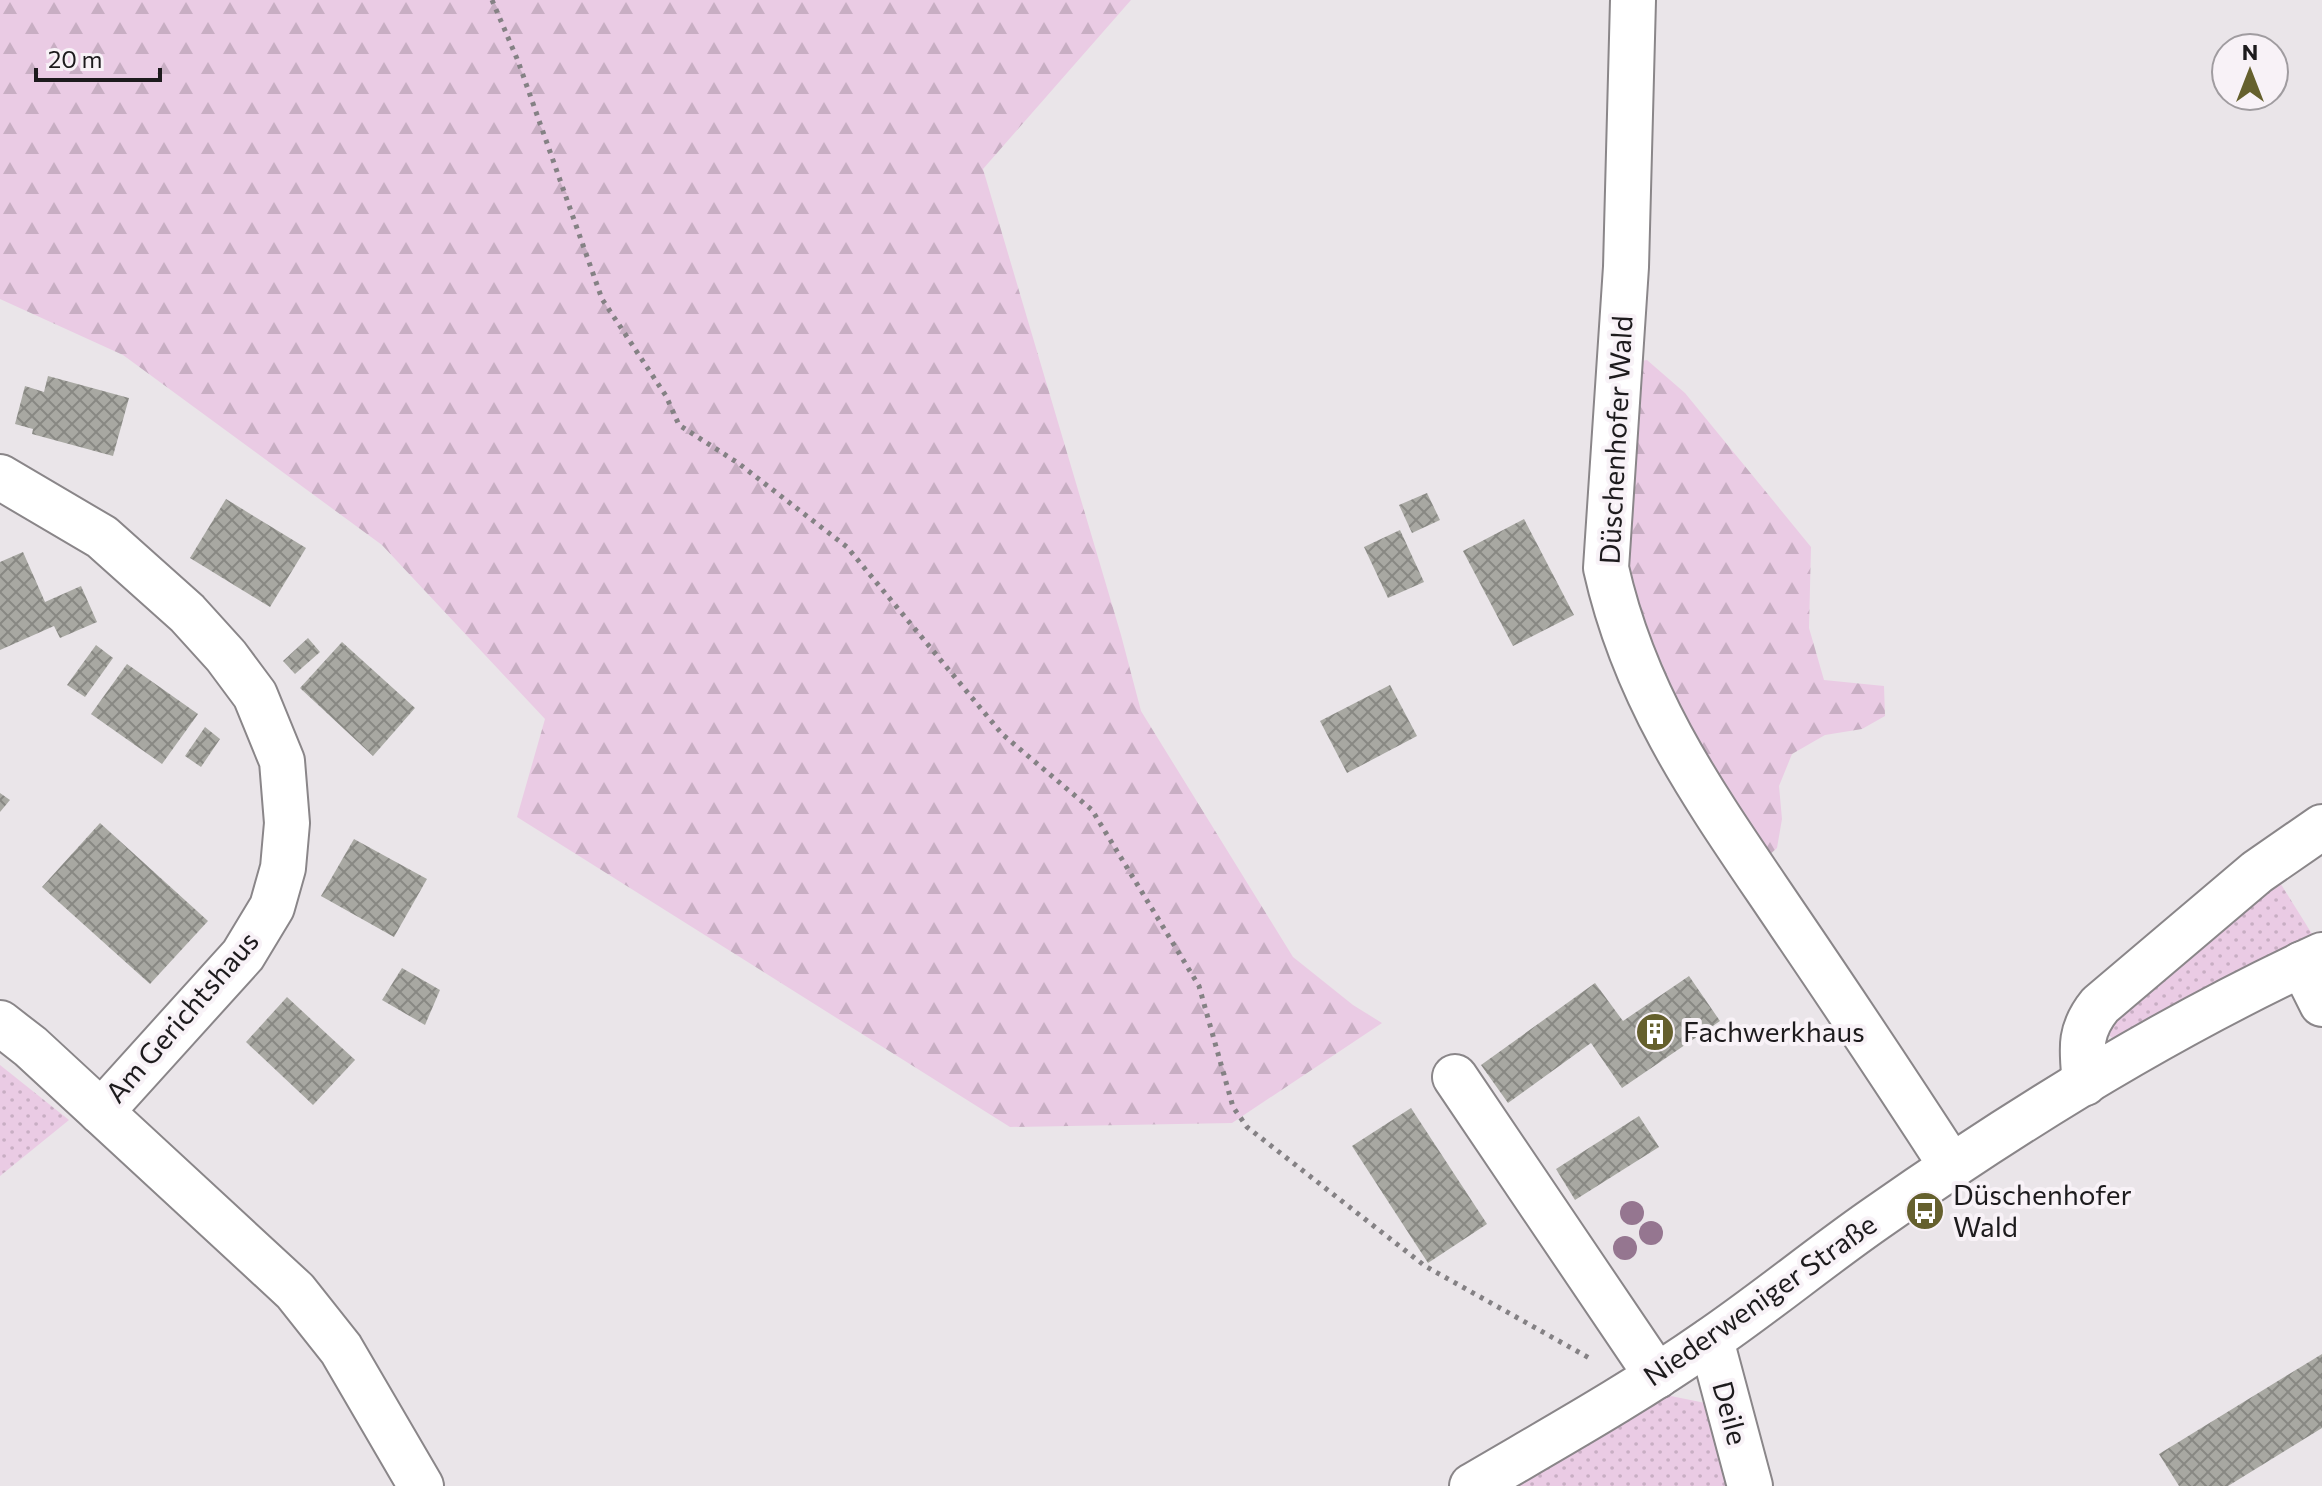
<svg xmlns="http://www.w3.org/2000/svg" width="2322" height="1486" font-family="Commissioner,sans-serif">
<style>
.grass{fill:url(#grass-dots)}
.forest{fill:url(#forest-firs)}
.building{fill:url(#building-cross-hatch)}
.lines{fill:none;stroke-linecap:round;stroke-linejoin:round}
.minor-casing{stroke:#8a8689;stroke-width:48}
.path{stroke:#848184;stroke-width:5;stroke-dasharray:4 6;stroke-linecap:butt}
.minor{stroke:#fff;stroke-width:44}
.tree{fill:#957690}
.labels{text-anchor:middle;stroke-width:8;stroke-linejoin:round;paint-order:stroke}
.street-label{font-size:28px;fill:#1d1b1d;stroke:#f8f2f7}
.poi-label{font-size:28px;fill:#1d1b1d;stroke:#f8f2f7;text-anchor:start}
</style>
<defs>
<pattern id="grass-dots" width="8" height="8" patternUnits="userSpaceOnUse" patternTransform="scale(2)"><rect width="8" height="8" fill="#eacbe4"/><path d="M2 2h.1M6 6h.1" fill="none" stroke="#c8aec3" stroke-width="1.8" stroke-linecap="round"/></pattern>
<pattern id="forest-firs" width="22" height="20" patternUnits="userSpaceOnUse" patternTransform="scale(2)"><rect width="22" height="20" fill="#eacbe4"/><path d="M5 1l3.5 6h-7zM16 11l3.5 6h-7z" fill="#c8aec3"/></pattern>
<pattern id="building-cross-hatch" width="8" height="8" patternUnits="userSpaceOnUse" patternTransform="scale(2)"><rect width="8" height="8" fill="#a8a8a2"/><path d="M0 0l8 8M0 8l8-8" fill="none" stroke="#888883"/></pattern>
</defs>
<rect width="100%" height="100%" fill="#eae5e9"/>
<g class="grass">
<path d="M2274 873 2317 942 2118 1043 2103 1030Z"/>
<path d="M0 1065 69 1120 0 1176Z"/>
<path d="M1666 1395 1710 1404 1735 1486H1513Z"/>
</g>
<g class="forest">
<path d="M0 0H1131L983 169 1121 635 1141 711 1293 957 1353 1005 1382 1023 1232 1123 1010 1127 517 817 545 719 382 545 123 355 0 299Z"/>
<path d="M1647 360 1685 393 1811 547 1809 628 1824 680 1884 686 1885 716 1862 729 1825 735 1792 754 1779 786 1782 819 1777 848 1756 867 1650 694 1611 513 1625 364Z"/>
</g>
<g class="building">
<path d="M48 376 129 398 113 456 32 434 33 429 15 424 25 386 44 392Z"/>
<path d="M1427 493 1440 520 1412 533 1399 505Z"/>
<path d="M226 499 306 548 270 607 190 558Z"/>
<path d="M1524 519 1574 615 1513 646 1463 551Z"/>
<path d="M1400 530 1424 582 1388 598 1364 547Z"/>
<path d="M23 552 45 602 81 586 97 622 60 638 54 626 0 650V562Z"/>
<path d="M308 638 320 652 295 674 283 661Z"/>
<path d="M342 642 415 708 373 756 300 688Z"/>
<path d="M96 645 113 658 85 697 67 685Z"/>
<path d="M127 664 198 714 162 764 91 714Z"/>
<path d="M1390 685 1417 736 1347 773 1320 721Z"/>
<path d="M205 727 220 739 201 767 185 756Z"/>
<path d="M0 793 10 800 0 812Z"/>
<path d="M100 823 208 921 150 984 42 887Z"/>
<path d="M354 839 427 879 394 937 321 896Z"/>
<path d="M402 968 440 990 425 1025 382 1000Z"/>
<path d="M1689 976 1720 1021 1622 1088 1591 1043 1508 1103 1481 1065 1595 983 1623 1021Z"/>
<path d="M287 997 355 1060 313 1105 246 1042Z"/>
<path d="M1411 1108 1487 1224 1428 1263 1352 1146Z"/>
<path d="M1639 1116 1659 1147 1575 1200 1556 1169Z"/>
<path d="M2322 1354V1428L2228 1486H2179L2159 1454Z"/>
</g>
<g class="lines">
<g class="minor-casing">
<g id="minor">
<path d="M1633 0 1626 267 1606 568C1637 707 1712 807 1790 923 1845 1004 1899 1085 1952 1167"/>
<path d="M0 477 102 537 187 613 226 656 255 695 282 761 287 823 283 868 272 907 243 955 101 1112"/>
<path d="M2302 964 2322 1004"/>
<path d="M0 1023 31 1047 295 1291 341 1349 421 1486"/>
<path d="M1455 1077 1657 1376"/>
<path d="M2085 1083C2082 1050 2078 1032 2100 1005L2257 872 2322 827"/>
<path d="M1711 1340 1750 1486"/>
<path d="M1472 1486C1552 1439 1633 1394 1709 1341 1766 1302 1819 1258 1875 1219 2016 1120 2166 1027 2322 955"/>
</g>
</g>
<path class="path" d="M492 0 518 61 602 299 666 396 679 425 738 463 847 547 1002 734 1092 810 1199 986 1233 1107 1247 1127 1425 1266 1591 1359"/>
<use href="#minor" class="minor"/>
</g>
<g class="tree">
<circle cx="1632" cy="1213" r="12"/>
<circle cx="1651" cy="1233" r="12"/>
<circle cx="1625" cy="1248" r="12"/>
</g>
<defs>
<g id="building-disc" transform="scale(2)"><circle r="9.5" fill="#65602d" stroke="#f8f2f7"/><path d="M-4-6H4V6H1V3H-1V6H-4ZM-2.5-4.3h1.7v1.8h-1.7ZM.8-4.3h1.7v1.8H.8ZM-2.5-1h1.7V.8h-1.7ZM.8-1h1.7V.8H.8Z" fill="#fff"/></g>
<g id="bus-disc" transform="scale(2)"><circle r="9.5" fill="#65602d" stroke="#f8f2f7"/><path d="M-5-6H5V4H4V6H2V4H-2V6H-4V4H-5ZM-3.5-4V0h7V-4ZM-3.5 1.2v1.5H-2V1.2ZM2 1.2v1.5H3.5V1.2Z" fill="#fff"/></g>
</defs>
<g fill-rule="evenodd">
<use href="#building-disc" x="1655" y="1032"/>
<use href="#bus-disc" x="1925" y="1211"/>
</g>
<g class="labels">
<g class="street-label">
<text transform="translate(1616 440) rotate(-87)" y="10">Düschenhofer Wald</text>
<text transform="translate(182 1017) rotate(-49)" y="10">Am Gerichtshaus</text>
<text transform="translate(1760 1300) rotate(-35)" y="10">Niederweniger Straße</text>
<text transform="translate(1730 1413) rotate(75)" y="10">Deile</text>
</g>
<g class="poi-label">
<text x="1683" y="1042">Fachwerkhaus</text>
<text x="1953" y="1205">Düschenhofer<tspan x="1953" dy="32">Wald</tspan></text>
</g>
</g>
<g transform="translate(2250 72)"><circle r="38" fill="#f8f2f7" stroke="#a09ca0" stroke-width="2"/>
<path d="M0-6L14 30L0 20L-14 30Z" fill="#65602d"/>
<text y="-12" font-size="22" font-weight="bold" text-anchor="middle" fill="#1d1b1d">N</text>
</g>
<path d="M36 68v12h124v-12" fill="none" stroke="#1d1b1d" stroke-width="4"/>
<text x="48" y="68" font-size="24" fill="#1d1b1d" stroke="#f8f2f7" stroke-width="6" paint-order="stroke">20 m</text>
</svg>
